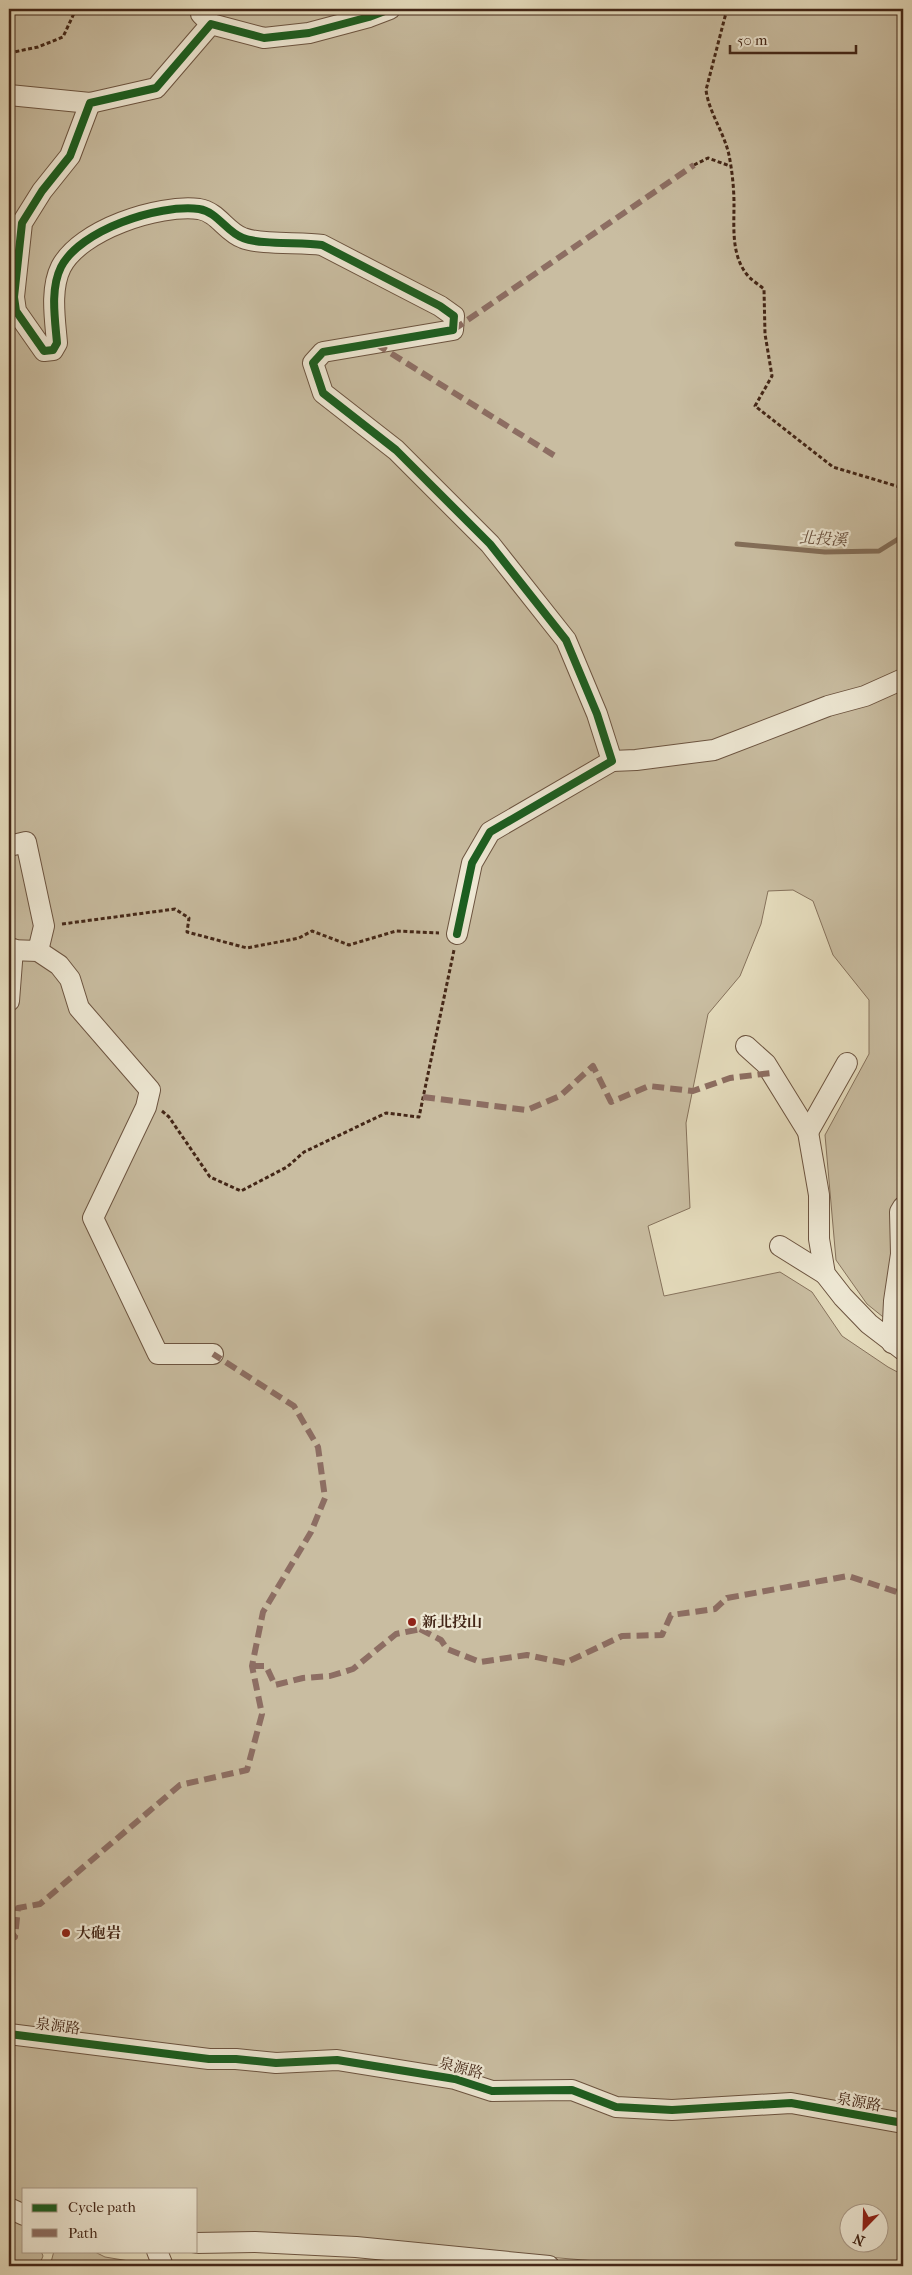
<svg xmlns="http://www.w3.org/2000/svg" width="912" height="2275" font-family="'IM FELL French Canon','Noto Serif TC',serif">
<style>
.green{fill:#c9bda1;stroke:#86725c;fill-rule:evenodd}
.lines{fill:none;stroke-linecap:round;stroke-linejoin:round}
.stream{stroke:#836e59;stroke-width:5}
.minor-casing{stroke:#6c5440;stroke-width:22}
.path{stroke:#432617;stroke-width:3;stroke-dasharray:4 2.5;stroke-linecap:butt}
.minor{stroke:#eee8d4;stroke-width:20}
.quiet{stroke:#8d6e63;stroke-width:6;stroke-dasharray:12 6;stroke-linecap:butt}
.cycleway-casing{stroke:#eee8d4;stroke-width:11}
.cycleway{stroke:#1b5e20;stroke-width:8}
.poi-dot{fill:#8f2418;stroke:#eee8d4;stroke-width:2}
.labels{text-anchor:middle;stroke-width:4.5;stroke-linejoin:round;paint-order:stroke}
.poi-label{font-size:15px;font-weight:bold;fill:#432617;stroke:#eee8d4;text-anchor:start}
.street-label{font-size:15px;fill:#432617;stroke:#eee8d4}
.water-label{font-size:16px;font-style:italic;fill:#634a38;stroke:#eee8d4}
</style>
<rect width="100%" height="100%" fill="#e5dcbd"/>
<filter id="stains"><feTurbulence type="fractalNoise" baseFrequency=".004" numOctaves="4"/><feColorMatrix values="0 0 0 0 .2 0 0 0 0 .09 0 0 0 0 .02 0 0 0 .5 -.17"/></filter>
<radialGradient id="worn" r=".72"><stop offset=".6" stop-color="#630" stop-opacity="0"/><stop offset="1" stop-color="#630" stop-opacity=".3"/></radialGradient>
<g class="green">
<path d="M9 9H903V1333L867 1304 836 1260 825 1135 869 1054V1000L833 955 813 901 793 890 768 891 761 924 740 976 708 1014 686 1123 690 1208 648 1226 664 1296 780 1272 812 1292 842 1336 888 1367 903 1375V2266H740L620 2263 402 2245 196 2236V2189H24V2209L9 2202ZM850 2212H880V2242H850Z"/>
<path d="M9 2218 24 2226V2251H41L43 2256 39 2266H13L9 2263Z"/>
<path d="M54 2251H93L105 2257 147 2264 208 2266H50Z"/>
</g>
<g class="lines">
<path class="stream" d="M737 544 825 552 879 551 903 536"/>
<g class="minor-casing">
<g id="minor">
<path d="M202 9 201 14 211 24"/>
<path d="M9 95 90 103 156 88 211 24 264 38 309 33 369 17 390 9"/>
<path d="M90 103 70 156 42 191 22 223 14 297 16 311 44 351 53 350 57 343C55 319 50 289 61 267 80 230 158 204 199 209 218 212 226 232 243 238 260 245 301 242 322 245L440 306 454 316 453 330 323 352 313 363 323 393 396 450 490 544 566 640 597 714 612 761 490 832 472 863 457 934"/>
<path d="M612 761 636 760 714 750 828 706 865 696 903 679"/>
<path d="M9 846 26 842 44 926 38 951"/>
<path d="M9 950 38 951 59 965 70 979 79 1008 150 1090 146 1107 93 1218 158 1354H213"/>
<path d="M9 1001 13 949"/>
<path d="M746 1046 766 1064 808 1132 819 1195V1239L825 1274 843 1297 869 1324 903 1350"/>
<path d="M808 1132 847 1063"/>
<path d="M780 1246 825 1274"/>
<path d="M892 1343 894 1301 901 1254 900 1212 903 1207"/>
<path d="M9 2034 209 2059H236L276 2063 337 2060 455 2079 492 2091 572 2090 616 2107 672 2110 791 2103 903 2123"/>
<path d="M9 2208 24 2215"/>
<path d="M196 2243 255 2242 356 2247 549 2266"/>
<path d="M157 2251 163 2266"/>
</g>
</g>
<g class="path">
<path d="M727 9 706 90C709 113 724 132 729 155 732 170 734 188 734 204 734 229 731 257 749 277 753 281 759 285 764 289L765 334 772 376 755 406 833 467 903 488"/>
<path d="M9 53 38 47 63 37 76 9"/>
<path d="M694 165 708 158 730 166"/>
<path d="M62 924 175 909 189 918 187 932 247 948 299 938 312 931 349 945 396 931 439 933"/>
<path d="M162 1111 169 1117 210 1177 241 1191 287 1167 304 1152 386 1113 419 1117 454 950"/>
</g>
<use href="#minor" class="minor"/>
<g class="quiet">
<path d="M453 330 694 165"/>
<path d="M376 344 555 456"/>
<path d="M423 1097 527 1110 560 1096 593 1066 611 1102 649 1086 693 1091 730 1078 771 1073"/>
<path d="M420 1629 441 1640 447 1649 480 1662 527 1655 565 1663 622 1636 662 1635 671 1615 715 1609 727 1598 848 1576 903 1594"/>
<path d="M252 1666H266L275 1685 303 1678 330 1676 353 1669 396 1634 421 1629"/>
<path d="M9 1929 15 1937 18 1908 40 1904 180 1785 247 1770 262 1714 252 1666 263 1612 311 1532 325 1498 318 1447 294 1406 213 1354"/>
</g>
<g class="cycleway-casing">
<g id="cycleway">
<path d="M390 9 369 17 309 33 264 38 211 24 156 88 90 103 70 156 42 191 22 223 14 297 16 311 44 351 53 350 57 343C55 319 50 289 61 267 80 230 158 204 199 209 218 212 226 232 243 238 260 245 301 242 322 245L440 306 454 316 453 330 323 352 313 363 323 393 396 450 490 544 566 640 597 714 612 761 490 832 472 863 457 934"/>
<path d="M9 2034 209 2059H236L276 2063 337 2060 455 2079 492 2091 572 2090 616 2107 672 2110 791 2103 903 2123"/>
</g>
</g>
<use href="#cycleway" class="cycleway"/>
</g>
<g class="poi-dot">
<circle cx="412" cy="1622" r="5"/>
<circle cx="66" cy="1933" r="5"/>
</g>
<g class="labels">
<g class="poi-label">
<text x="422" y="1627">新北投山</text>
<text x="76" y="1938">大砲岩</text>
</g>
<g class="street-label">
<text transform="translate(58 2026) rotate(7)" y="5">泉源路</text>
<text transform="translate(461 2068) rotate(15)" y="5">泉源路</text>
<text transform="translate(859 2102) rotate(10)" y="5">泉源路</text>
</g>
<g class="water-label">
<text transform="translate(823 538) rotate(3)" y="6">北投溪</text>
</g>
</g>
<rect width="912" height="2275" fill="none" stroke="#e5dcbd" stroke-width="30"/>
<rect x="10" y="10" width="892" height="2255" fill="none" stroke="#432617" stroke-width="2.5"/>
<rect x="15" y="15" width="882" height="2245" fill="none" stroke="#432617"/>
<rect x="22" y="2188" width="175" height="65" fill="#eee8d4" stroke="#aa9a88"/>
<rect x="32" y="2204" width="25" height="8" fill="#1b5e20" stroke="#aa9a88"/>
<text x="68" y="2212" font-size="15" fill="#432617">Cycle path</text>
<rect x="32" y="2229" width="25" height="8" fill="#8d6e63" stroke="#aa9a88"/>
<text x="68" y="2238" font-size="15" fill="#432617">Path</text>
<g transform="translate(864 2228) rotate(203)"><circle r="24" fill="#eee8d4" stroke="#aa9a88"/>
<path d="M0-4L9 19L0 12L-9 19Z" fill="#8f2418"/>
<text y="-8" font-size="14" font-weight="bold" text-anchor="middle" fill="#432617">N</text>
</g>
<path d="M730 45v8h126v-8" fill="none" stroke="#432617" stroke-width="2.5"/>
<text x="737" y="45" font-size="15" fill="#432617" stroke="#eee8d4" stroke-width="4" paint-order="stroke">50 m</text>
<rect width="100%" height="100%" filter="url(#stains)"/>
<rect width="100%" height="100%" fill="url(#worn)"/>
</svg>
